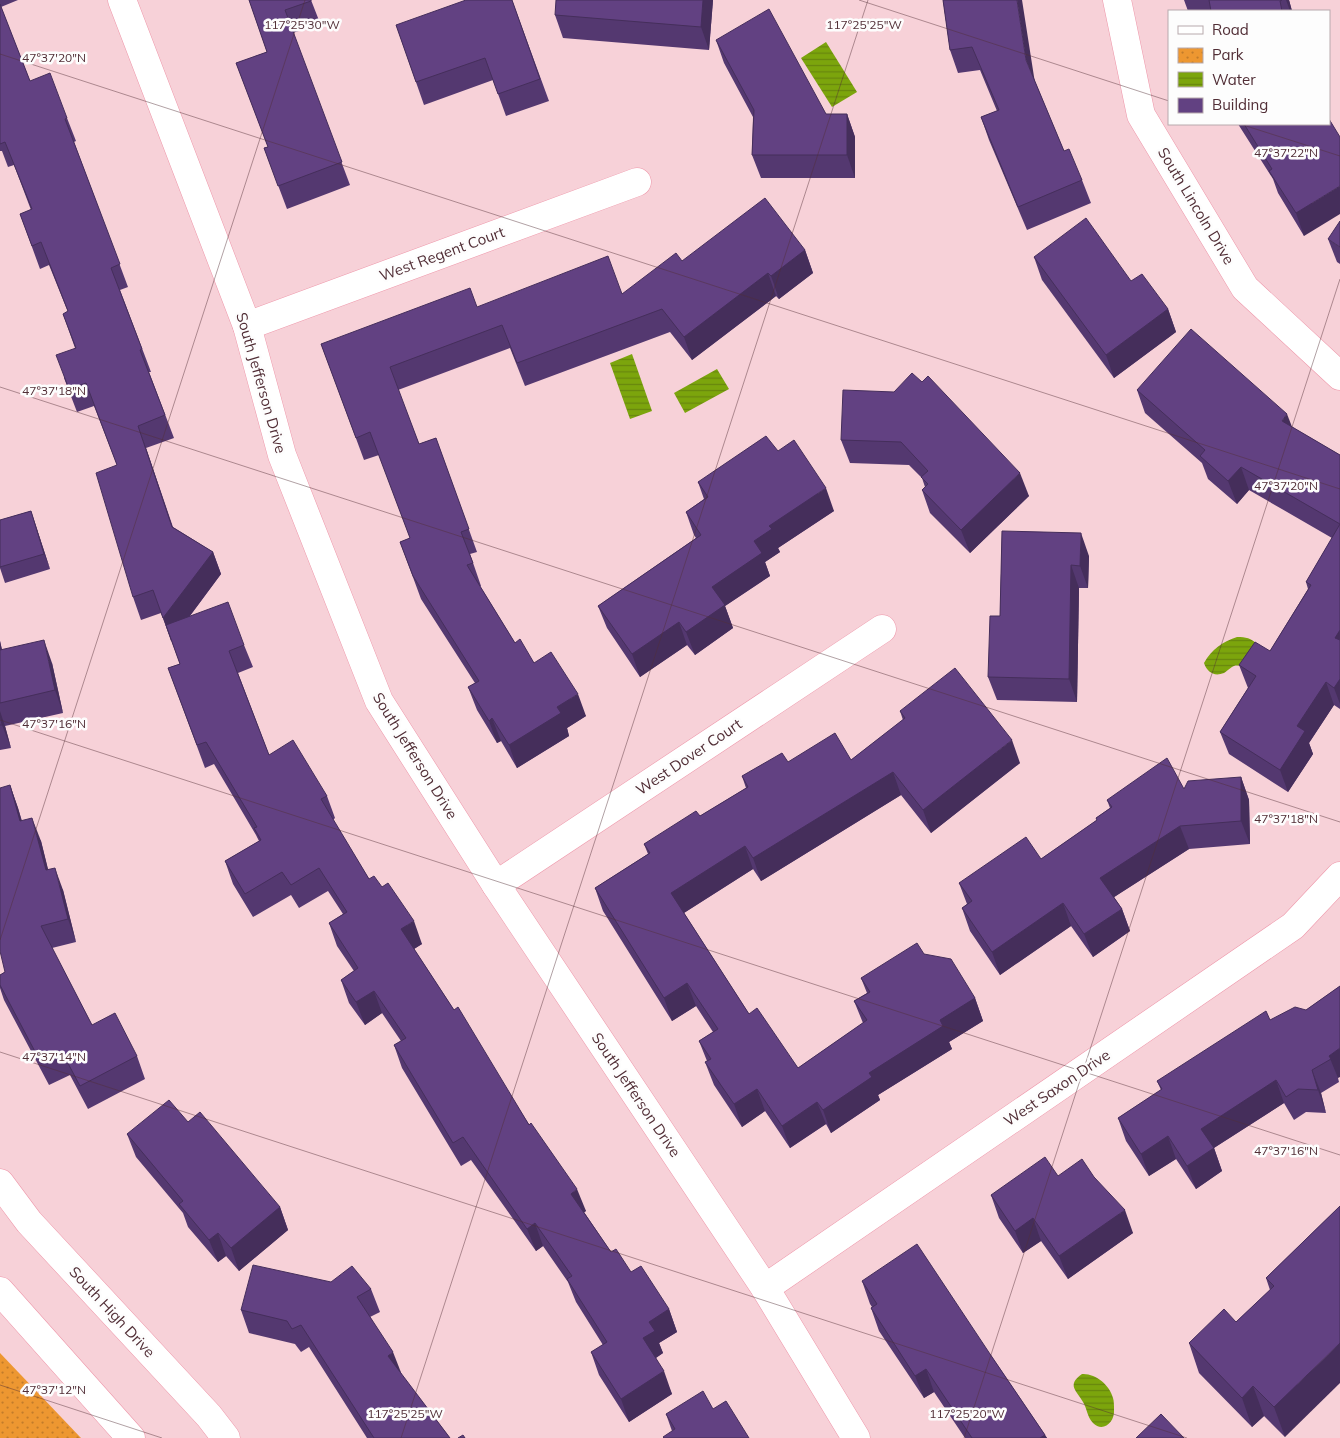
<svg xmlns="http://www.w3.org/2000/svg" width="1340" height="1438" font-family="Mulish,sans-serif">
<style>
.park{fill:url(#park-dots)}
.water{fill:url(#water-rules)}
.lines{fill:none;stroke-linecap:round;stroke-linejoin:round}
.minor-casing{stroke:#ee97aa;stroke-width:29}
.major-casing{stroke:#ee97aa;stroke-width:29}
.minor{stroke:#fff;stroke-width:28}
.major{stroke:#fff;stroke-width:28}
.wall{fill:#543870}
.shaded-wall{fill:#452e5b}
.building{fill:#624182;stroke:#452e5b}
.ticks{fill:none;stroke:#512e36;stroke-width:1;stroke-opacity:0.45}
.labels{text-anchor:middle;stroke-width:5;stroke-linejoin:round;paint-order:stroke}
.street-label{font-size:15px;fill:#512e36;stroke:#fdfdfd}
.ticks-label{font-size:12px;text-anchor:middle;fill:#512e36;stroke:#fdfdfd;stroke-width:5;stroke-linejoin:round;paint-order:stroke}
</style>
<defs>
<pattern id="park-dots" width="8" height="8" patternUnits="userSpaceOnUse" patternTransform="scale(1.25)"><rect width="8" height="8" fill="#ed9731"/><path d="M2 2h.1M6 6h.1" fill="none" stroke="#c27c2a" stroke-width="1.8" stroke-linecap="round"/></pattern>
<pattern id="water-rules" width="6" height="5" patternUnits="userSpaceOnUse" patternTransform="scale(1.25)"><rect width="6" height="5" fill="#7ca50c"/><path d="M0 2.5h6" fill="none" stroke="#68870d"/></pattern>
</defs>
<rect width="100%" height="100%" fill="#f7d1d8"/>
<path class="park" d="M0 1353 81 1438H0Z"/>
<g class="water">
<path d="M826 42 857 92 832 107 801 58Z"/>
<path d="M632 354 652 411 630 419 610 363Z"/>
<path d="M717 369 729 389 685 413 674 393Z"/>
<path d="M1237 637C1246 637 1251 638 1257 644L1243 666C1240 666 1237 665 1234 666 1231 667 1227 671 1224 673 1214 677 1207 672 1204 663 1212 649 1222 642 1237 637Z"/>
<path d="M1082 1374C1095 1373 1110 1385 1113 1398 1114 1401 1114 1406 1114 1410 1115 1422 1103 1433 1093 1423 1087 1417 1087 1408 1083 1402 1077 1391 1066 1385 1082 1374Z"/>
</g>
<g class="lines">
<g class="minor-casing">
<g id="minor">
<path d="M122 0 247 326 282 455 379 701 496 885 765 1288 856 1438"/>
<path d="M1117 0 1141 115 1245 288 1340 376"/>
<path d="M247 326 637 182"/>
<path d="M496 885 882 629"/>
<path d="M0 1183 29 1222 209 1416 226 1438"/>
<path d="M765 1288 1293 926 1340 876"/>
</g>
</g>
<g class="major-casing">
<path id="major" d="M0 1291 131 1438"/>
</g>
<use href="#minor" class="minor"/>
<use href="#major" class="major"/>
</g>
<g class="wall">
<path d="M0 0H18L1 7 30 81 67 118 76 141 74 142 128 287 120 290 151 372H149L174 438 146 448 173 527 213 552 221 574 190 616 244 645 253 667 238 673 269 755 327 796 335 818 333 820 369 879 422 944 414 949 586 1211 584 1212 611 1252 631 1272 669 1309 677 1332 659 1343 663 1353 656 1358 672 1394 629 1422 599 1375 591 1352 603 1345 576 1302 568 1282 543 1246 536 1251 471 1160 461 1166 402 1068 394 1045 401 1041 382 1013 365 1025 349 1003 341 980 354 971 337 946 329 923 343 914 328 891 299 908 291 895 253 917 233 884 225 861 259 841 256 835 214 764 205 768 168 668 180 664 161 613 141 620 133 597 117 465 94 406 77 412 64 378 75 348 63 314 68 312 49 265 40 269 20 214 31 210 14 165 8 167 2 151H0Z"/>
<path d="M249 0H311L320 23 293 33 350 185 287 209 264 148 268 147 236 63 267 52Z"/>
<path d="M512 0 549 101 506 116 493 80 424 105 396 25Z"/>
<path d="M713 0 709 50 563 38 555 15Z"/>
<path d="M943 0 1034 79 1064 151 1082 180 1091 203 1027 230 989 140 981 117 997 111 980 70 958 73 950 50Z"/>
<path d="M1184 0H1289L1292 11H1188Z"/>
<path d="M716 40 826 114H847L855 137V178H761L752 155 753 117 724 63Z"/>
<path d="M1238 124H1329L1304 236 1278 193 1273 179Z"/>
<path d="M1328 239 1340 247V264L1337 262Z"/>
<path d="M805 250 813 273 779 299 776 296 692 360 670 332 525 386 510 348 398 390 419 444 436 438 477 552 470 554 481 586H480L515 643 586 716 567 728 569 736 517 768 501 741 497 743 477 710 468 687 475 683 421 599 400 542 410 538 379 455 364 460 321 344 477 307 622 294 682 261Z"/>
<path d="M1034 257 1131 281 1168 309 1176 332 1114 378 1042 280Z"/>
<path d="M922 382 1029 496 970 553 930 513 922 490 925 487 922 478 909 465 850 463 841 440 894 392Z"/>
<path d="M1137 390 1292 427 1340 455V709L1334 705 1309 743 1313 754 1288 792 1229 754 1220 732 1248 688 1239 665 1270 651 1308 589 1306 582 1332 538 1249 490 1237 504 1208 479 1202 463 1145 413Z"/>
<path d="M778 451 834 511 778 548 780 552 765 562 770 576 725 606 733 628 695 655 687 645 640 677 607 628 598 606 696 538 694 535 686 512 704 499 698 482Z"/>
<path d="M31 511 50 569 5 583 0 568V520Z"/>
<path d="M1002 531 1089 556 1088 588H1079L1077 702 997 700 988 677 1000 616Z"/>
<path d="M0 641 2 650 52 663 63 713 5 726 11 748 0 750Z"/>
<path d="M900 711 1020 763 931 833 901 795 761 881 753 869 684 913 749 1014 798 1068 863 1023 854 1001 867 993 861 978 924 954 975 998 983 1021 949 1042 952 1049 878 1095 880 1100 831 1133 826 1124 790 1148 765 1111 742 1127 714 1085 705 1062 707 1061 699 1041 713 1032 696 1006 672 1021 603 911 595 888 648 854 644 844 700 816 746 788 742 776 788 762 851 760 903 720Z"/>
<path d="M1241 777 1249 800 1250 844 1189 849 1114 897 1122 909 1130 931 1093 957 1071 926 1000 975 970 931 962 908 967 904 959 883 1041 859 1097 820 1096 818 1110 808 1107 800 1184 789Z"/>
<path d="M10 785 18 808 22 821 41 841 48 870 63 890 76 942 52 948 92 1025 137 1056 145 1079 88 1109 70 1075 49 1085 4 1000 0 988V975L5 972Z"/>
<path d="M1340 986 1338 1078 1339 1082 1321 1093 1326 1113 1306 1112 1294 1120 1284 1103 1214 1148 1222 1171 1196 1189 1176 1159 1149 1176 1126 1141 1118 1118 1161 1090 1157 1081 1270 1020 1306 1010Z"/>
<path d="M188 1122 280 1207 288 1230 239 1271 226 1256 218 1262 188 1227 183 1213 136 1157 127 1134Z"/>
<path d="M1058 1176 1094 1177 1133 1233 1068 1279 1041 1241 1023 1253 999 1218 991 1195Z"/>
<path d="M1340 1206 1285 1437 1264 1416 1252 1427 1199 1373 1189 1343 1236 1322 1270 1290 1266 1278Z"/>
<path d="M862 1281 990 1354 1047 1438H965L934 1392 924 1398 879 1331 871 1308 872 1307 870 1304Z"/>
<path d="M331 1282 371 1289 380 1312 370 1317 401 1374 450 1438H367L309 1347 301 1352 295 1344 249 1333 241 1310Z"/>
<path d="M713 1409 672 1431 666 1414Z"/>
</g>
<g class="shaded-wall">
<path d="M703 0H713L709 50 701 27Z"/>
<path d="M1017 0H1022L1035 83 1026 60Z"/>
<path d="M1286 0H1289L1292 11H1290Z"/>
<path d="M847 114 855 137V178L847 155Z"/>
<path d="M1340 186V214L1304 236 1296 213Z"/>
<path d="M805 250 813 273 779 299 771 276Z"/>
<path d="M768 273 776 296 692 360 684 337Z"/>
<path d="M1168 309 1176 332 1114 378 1106 355Z"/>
<path d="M1287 414 1296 437 1282 421Z"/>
<path d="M138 426 146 448 180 550 172 527Z"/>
<path d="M1241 467 1249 490 1237 504 1228 481Z"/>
<path d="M1020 473 1029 496 970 553 961 530Z"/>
<path d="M826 488 834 511 778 548 780 552 765 562 770 576 725 606 733 628 695 655 686 632 712 587 769 526Z"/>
<path d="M31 511 36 526 50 569 44 554Z"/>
<path d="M1081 533 1089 556 1088 588 1080 566Z"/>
<path d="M213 552 221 574 171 641 163 618Z"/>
<path d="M1071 565 1079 588 1077 702 1069 679Z"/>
<path d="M679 622 687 645 640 677 632 654Z"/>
<path d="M1340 630V650L1335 638Z"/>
<path d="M44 640 52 663 63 713 55 690Z"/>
<path d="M0 641 7 673 0 654Z"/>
<path d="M1340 679V704L1334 688Z"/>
<path d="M1326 682 1334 705 1309 743 1313 754 1288 792 1280 770 1297 726Z"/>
<path d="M578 694 586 716 567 728 569 736 517 768 509 745 557 707Z"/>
<path d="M0 711 5 726 11 748 2 725 0 715Z"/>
<path d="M492 718 501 741 497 743 489 721Z"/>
<path d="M1012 740 1020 763 931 833 923 810Z"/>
<path d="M893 772 901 795 761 881 753 858Z"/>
<path d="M1241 777 1249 800 1250 844 1241 821Z"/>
<path d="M10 785 18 808 28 844 20 821Z"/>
<path d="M32 818 41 841 54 893 46 870Z"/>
<path d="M1180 826 1189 849 1108 901 1100 878Z"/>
<path d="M745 846 753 869 679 916 671 893Z"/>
<path d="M55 868 63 890 76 942 68 919Z"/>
<path d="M1063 903 1071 926 1000 975 992 952Z"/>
<path d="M1122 909 1130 931 1093 957 1084 934Z"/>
<path d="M414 921 422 944 409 952 401 929Z"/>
<path d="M687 983 696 1006 672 1021 664 998Z"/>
<path d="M374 991 382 1013 365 1025 356 1002Z"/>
<path d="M975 998 983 1021 949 1042 952 1049 878 1095 880 1100 831 1133 823 1110 869 1073 940 1020Z"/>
<path d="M1340 1048V1077L1338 1078 1329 1056Z"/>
<path d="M1312 1070 1321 1093 1326 1113 1318 1090Z"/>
<path d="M1276 1080 1284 1103 1209 1151 1201 1129Z"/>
<path d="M757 1089 765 1111 742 1127 734 1104Z"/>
<path d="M817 1102 826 1124 790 1148 782 1126Z"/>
<path d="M1168 1136 1176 1159 1149 1176 1141 1154Z"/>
<path d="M1214 1148 1222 1171 1196 1189 1187 1166Z"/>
<path d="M577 1189 586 1211 579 1216 571 1194Z"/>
<path d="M280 1207 288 1230 239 1271 231 1248Z"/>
<path d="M1125 1210 1133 1233 1068 1279 1059 1256Z"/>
<path d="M1033 1218 1041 1241 1023 1253 1015 1231Z"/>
<path d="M535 1223 543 1246 536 1251 527 1229Z"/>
<path d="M218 1233 226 1256 218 1262 209 1240Z"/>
<path d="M669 1309 677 1332 659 1343 663 1353 651 1361 643 1338 649 1322Z"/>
<path d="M1340 1343V1383L1285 1437 1274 1407Z"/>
<path d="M393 1352 402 1375 388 1356Z"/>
<path d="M926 1369 934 1392 924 1398 915 1376Z"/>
<path d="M664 1371 672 1394 629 1422 621 1399Z"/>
<path d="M1253 1386 1264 1416 1252 1427 1242 1398Z"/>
<path d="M1045 1435 1047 1438H1040Z"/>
</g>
<g class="building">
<path d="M249 0H311V1L285 10 342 162 278 186 264 148 268 147 236 63 267 52Z"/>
<path d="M466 0H512L540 79 498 94 485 58 416 82 396 25Z"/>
<path d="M556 0H703L701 27 555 15Z"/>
<path d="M943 0H1017L1026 60 1064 151 1069 149 1082 180 1018 207 981 117 999 110 972 47 950 50Z"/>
<path d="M1209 0H1282L1280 1 1282 11H1211Z"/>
<path d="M0 4 30 81 50 73 67 118 65 119 120 264 111 268 142 349 140 350 165 415 138 426 172 527 213 552 163 618 153 590 133 597 96 473 117 465 86 383 69 389 56 355 76 348 63 314 68 311 41 242 32 246 20 214 32 209 5 142 0 144Z"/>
<path d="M769 9 826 114H847V155H752L754 110 716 40Z"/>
<path d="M1329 119 1340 137V186L1296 213 1269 171 1272 169 1244 124H1329Z"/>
<path d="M765 198 805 250 771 276 768 273 684 337 662 309 517 363 502 325 390 367 419 444 436 438 469 529 461 532 473 563 467 565 515 643 520 639 534 663 551 652 578 694 557 707 561 713 509 745 492 718 489 721 468 687 479 681 413 576 400 542 410 538 370 432 356 438 321 344 470 288 477 307 608 256 622 294 676 253 682 261Z"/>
<path d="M1086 218 1131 281 1142 274 1168 309 1106 355 1034 257Z"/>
<path d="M1340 221V247L1328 239Z"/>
<path d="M1191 329 1287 414 1282 421 1340 455V630L1335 638 1340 640V679L1334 688 1326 682 1297 726 1305 731 1280 770 1220 732 1256 676 1239 665 1255 642 1270 651 1311 585 1306 582 1340 524 1241 467 1228 481 1200 456 1205 450 1137 390Z"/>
<path d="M912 373 922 382 928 376 1020 473 961 530 922 490 928 484 921 477 928 471 901 442 841 440 843 390 894 392Z"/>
<path d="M766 436 778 451 794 440 826 488 769 526 772 529 754 541 762 553 712 587 725 605 686 632 679 622 632 654 598 606 701 535 686 512 708 497 698 482Z"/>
<path d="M31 511 44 554 0 567V520Z"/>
<path d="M1002 531 1081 533 1080 566 1071 565 1069 679 988 677 990 616H1000Z"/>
<path d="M228 602 244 645 229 651 269 755 293 740 327 796 321 799 369 879 374 876 382 887 388 883 414 921 401 929 454 1010 458 1007 529 1125 531 1123 577 1189 571 1194 611 1252 616 1249 631 1272 641 1266 669 1309 649 1322 655 1331 643 1338 664 1371 621 1399 591 1352 607 1342 567 1279 572 1276 535 1223 527 1229 463 1137 453 1143 394 1045 406 1038 374 991 356 1002 341 980 358 968 329 923 347 912 319 868 291 885 282 872 245 894 225 861 261 840 254 828 257 827 206 742 197 745 168 668 180 664 166 625Z"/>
<path d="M44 640 55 690 0 703V650Z"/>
<path d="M955 668 1012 740 923 810 893 772 753 858 745 846 671 893 749 1014 757 1008 798 1068 867 1020 854 1001 870 992 861 978 917 943 924 954 951 959 975 998 940 1020 943 1026 869 1073 872 1077 823 1110 817 1102 782 1126 757 1089 734 1104 705 1062 711 1059 699 1041 718 1029 687 983 664 998 595 888 650 853 644 844 696 811 700 816 748 787 742 776 782 753 788 762 835 733 851 760 905 718 900 711Z"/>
<path d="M0 715 2 725H0Z"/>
<path d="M1167 758 1184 789 1188 781 1241 777V821L1180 826 1100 878 1122 909 1084 934 1063 903 992 952 962 908 972 901 959 883 1026 837 1041 859 1097 820 1096 818 1112 807 1107 800Z"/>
<path d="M10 785 20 821 32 818 46 870 55 868 68 919 41 926 92 1025 115 1013 137 1056 80 1086 62 1052 41 1063 0 985V975L5 972 0 951V788Z"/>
<path d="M1340 986V1048L1329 1056 1331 1059 1312 1070 1318 1090 1298 1089 1286 1097 1276 1080 1201 1129 1214 1148 1187 1166 1168 1136 1141 1154 1118 1118 1162 1089 1157 1081 1266 1011 1270 1020 1295 1007 1306 1010Z"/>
<path d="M169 1100 188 1122 200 1112 280 1207 231 1248 218 1233 209 1240 179 1204 183 1201 127 1134Z"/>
<path d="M1045 1157 1058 1176 1082 1159 1094 1177 1125 1210 1059 1256 1033 1218 1015 1231 991 1195Z"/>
<path d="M1340 1206V1343L1274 1407 1253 1386 1242 1398 1189 1343 1224 1309 1236 1322 1274 1286 1266 1278Z"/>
<path d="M917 1244 990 1354 1045 1435 1040 1438H972L926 1369 915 1376 871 1308 877 1304 862 1281Z"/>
<path d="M253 1265 331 1282 352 1266 371 1289 357 1297 393 1352 388 1356 450 1438H374L301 1325 292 1329 287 1321 241 1310Z"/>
<path d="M703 1391 713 1409 726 1401 749 1438H664L663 1437 675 1429 666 1414Z"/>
<path d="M1161 1414 1184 1438H1136Z"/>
<path d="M463 1435 465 1438H458Z"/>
</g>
<path class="ticks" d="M859 0 1169 101M0 54 1340 489M1240 124 1340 156M0 387 1340 822M0 720 1340 1155M0 940 305 0M0 1052 1187 1438M0 1385 162 1438M401 1438 868 0M964 1438 1340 279"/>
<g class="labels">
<g class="street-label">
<text transform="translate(1196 206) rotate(59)" y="5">South Lincoln Drive</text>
<text transform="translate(442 254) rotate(-20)" y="5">West Regent Court</text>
<text transform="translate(261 383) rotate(74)" y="5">South Jefferson Drive</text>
<text transform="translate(415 756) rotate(58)" y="5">South Jefferson Drive</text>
<text transform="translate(689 757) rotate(-34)" y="5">West Dover Court</text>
<text transform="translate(1057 1088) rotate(-34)" y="5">West Saxon Drive</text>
<text transform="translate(636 1095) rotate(56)" y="5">South Jefferson Drive</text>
<text transform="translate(112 1312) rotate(47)" y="5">South High Drive</text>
</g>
</g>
<g class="ticks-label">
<text x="302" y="29">117°25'30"W</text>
<text x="864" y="29">117°25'25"W</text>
<text x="54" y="62">47°37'20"N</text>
<text x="1286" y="157">47°37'22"N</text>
<text x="54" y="395">47°37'18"N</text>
<text x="1286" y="490">47°37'20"N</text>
<text x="54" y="728">47°37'16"N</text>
<text x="1286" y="823">47°37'18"N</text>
<text x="54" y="1061">47°37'14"N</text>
<text x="1286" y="1155">47°37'16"N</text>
<text x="54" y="1394">47°37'12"N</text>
<text x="405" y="1418">117°25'25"W</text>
<text x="967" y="1418">117°25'20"W</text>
</g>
<rect x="1168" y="10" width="162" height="115" fill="#fdfdfd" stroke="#b8aaad"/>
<rect x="1178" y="26" width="25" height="8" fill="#ffffff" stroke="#b8aaad"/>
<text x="1212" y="35" font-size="15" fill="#512e36">Road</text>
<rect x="1178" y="48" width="25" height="15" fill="url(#park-dots)" stroke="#b8aaad"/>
<text x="1212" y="60" font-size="15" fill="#512e36">Park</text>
<rect x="1178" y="72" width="25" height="15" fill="url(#water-rules)" stroke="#b8aaad"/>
<text x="1212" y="85" font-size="15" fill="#512e36">Water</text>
<rect x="1178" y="98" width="25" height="15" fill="#624182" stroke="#b8aaad"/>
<text x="1212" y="110" font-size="15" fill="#512e36">Building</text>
</svg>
